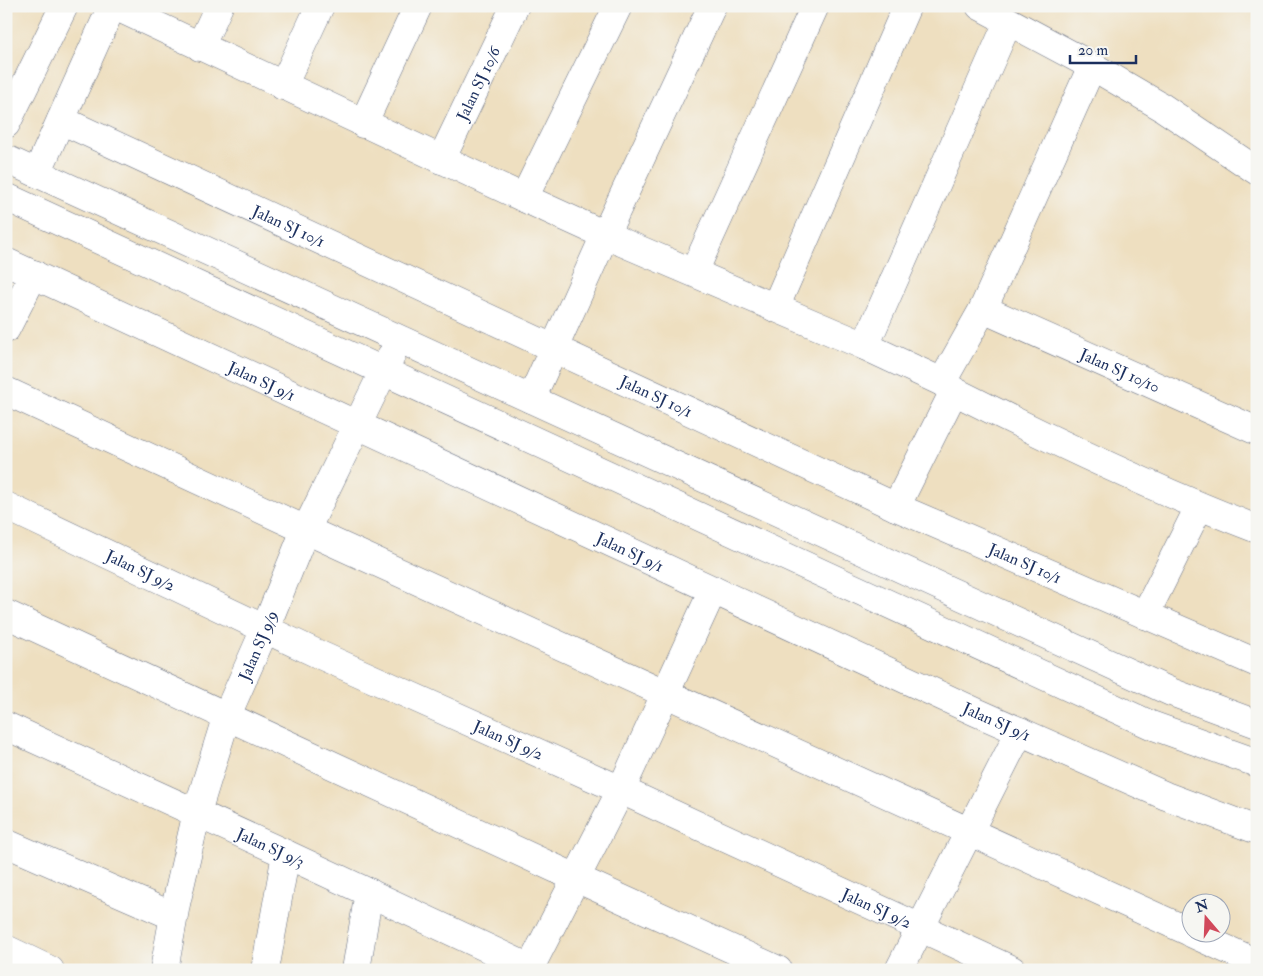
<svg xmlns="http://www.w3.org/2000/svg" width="1263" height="976" font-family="'IM FELL Double Pica',serif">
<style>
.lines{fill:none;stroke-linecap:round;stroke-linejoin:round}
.minor-casing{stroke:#656d80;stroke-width:29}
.minor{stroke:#fff;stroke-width:28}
.labels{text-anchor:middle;stroke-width:4.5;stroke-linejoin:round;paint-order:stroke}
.street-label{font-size:16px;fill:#1b2f5e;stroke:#f6f6f2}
</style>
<rect width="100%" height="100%" fill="#f6f6f2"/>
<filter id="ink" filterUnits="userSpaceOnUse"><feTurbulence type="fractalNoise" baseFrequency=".02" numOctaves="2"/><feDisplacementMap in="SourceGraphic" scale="10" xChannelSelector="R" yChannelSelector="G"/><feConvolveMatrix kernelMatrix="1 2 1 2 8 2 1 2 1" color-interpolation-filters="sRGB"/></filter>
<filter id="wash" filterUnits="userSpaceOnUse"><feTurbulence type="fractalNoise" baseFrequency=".0096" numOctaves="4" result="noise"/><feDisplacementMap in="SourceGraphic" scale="20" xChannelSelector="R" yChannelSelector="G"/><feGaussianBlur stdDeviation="1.12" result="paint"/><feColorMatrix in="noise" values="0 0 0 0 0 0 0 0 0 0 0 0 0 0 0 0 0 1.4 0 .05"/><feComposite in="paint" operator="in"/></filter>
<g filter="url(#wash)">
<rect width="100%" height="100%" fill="#eedfc0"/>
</g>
<g filter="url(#ink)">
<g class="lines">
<g class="minor-casing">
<g id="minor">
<path d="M115 6 524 198 605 235 865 346 942 382 954 391C1053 441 1153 489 1257 529"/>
<path d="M980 6 1092 66 1162 107 1257 171"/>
<path d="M200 47 219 6"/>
<path d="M283 86 320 6"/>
<path id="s1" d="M61 120 896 507 1257 663"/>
<path d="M6 124 64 6"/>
<path d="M363 124 418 6"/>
<path d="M6 159 1171 692 1257 724"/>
<path id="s2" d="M441 160 515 6"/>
<path d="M37 173 112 6"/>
<path d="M6 197 1151 725 1257 763"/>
<path d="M524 198 618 6"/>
<path id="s3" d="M6 262 976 712 1166 796 1257 830"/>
<path d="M694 272 815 6"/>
<path d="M775 308 907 6"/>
<path id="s4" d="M983 309 1257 431"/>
<path d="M6 329 34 274"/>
<path d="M865 346 1008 22"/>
<path d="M942 382 983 309 1092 66"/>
<path d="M6 391 306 530 1190 932"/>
<path d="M531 399 605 235 712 6"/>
<path id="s5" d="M6 506 320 655 621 790 1012 970"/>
<path d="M896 507 954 391"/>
<path d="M6 614 576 878 778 970"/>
<path d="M1145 615 1199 507"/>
<path id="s6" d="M6 726 286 854 534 970"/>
<path d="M6 843 173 916"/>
<path d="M1193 934 1257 963"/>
<path d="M6 949 50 970"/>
<path d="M530 968 621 790 713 590"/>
<path id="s7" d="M164 970 176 904 197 812 227 715 265 629 301 540 391 356"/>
<path d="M265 970 286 854"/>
<path d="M356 970 369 892"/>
<path d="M899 970 1020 731"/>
</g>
</g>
<use href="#minor" class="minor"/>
</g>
</g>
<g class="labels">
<g class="street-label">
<text dy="6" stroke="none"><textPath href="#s2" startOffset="85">Jalan SJ 10/6</textPath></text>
<text dy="6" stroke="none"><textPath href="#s1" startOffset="251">Jalan SJ 10/1</textPath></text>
<text dy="6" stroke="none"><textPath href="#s4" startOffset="150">Jalan SJ 10/10</textPath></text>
<text dy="6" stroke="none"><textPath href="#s3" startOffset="282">Jalan SJ 9/1</textPath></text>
<text dy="6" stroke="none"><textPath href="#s1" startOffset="656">Jalan SJ 10/1</textPath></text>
<text dy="6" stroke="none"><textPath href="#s3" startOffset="688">Jalan SJ 9/1</textPath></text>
<text dy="6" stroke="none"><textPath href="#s1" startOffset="1061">Jalan SJ 10/1</textPath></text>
<text dy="6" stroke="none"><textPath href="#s5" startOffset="149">Jalan SJ 9/2</textPath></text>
<text dy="6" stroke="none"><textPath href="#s7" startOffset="339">Jalan SJ 9/9</textPath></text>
<text dy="6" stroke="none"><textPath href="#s3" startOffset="1092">Jalan SJ 9/1</textPath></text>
<text dy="6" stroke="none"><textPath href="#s5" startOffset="554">Jalan SJ 9/2</textPath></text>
<text dy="6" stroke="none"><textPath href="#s6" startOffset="291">Jalan SJ 9/3</textPath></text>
<text dy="6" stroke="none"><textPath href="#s5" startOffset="959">Jalan SJ 9/2</textPath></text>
</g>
</g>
<rect width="1263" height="976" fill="none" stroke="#f6f6f2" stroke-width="25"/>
<g transform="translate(1206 918) rotate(341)"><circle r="24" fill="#f6f6f2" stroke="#9ea6b7"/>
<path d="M0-4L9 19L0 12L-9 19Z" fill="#d1495b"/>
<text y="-8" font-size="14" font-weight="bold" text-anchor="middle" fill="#1b2f5e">N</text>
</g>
<path d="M1070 55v8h66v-8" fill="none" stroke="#1b2f5e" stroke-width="2.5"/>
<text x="1078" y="55" font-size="15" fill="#1b2f5e" stroke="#f6f6f2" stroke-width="4" paint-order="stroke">20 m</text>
</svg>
